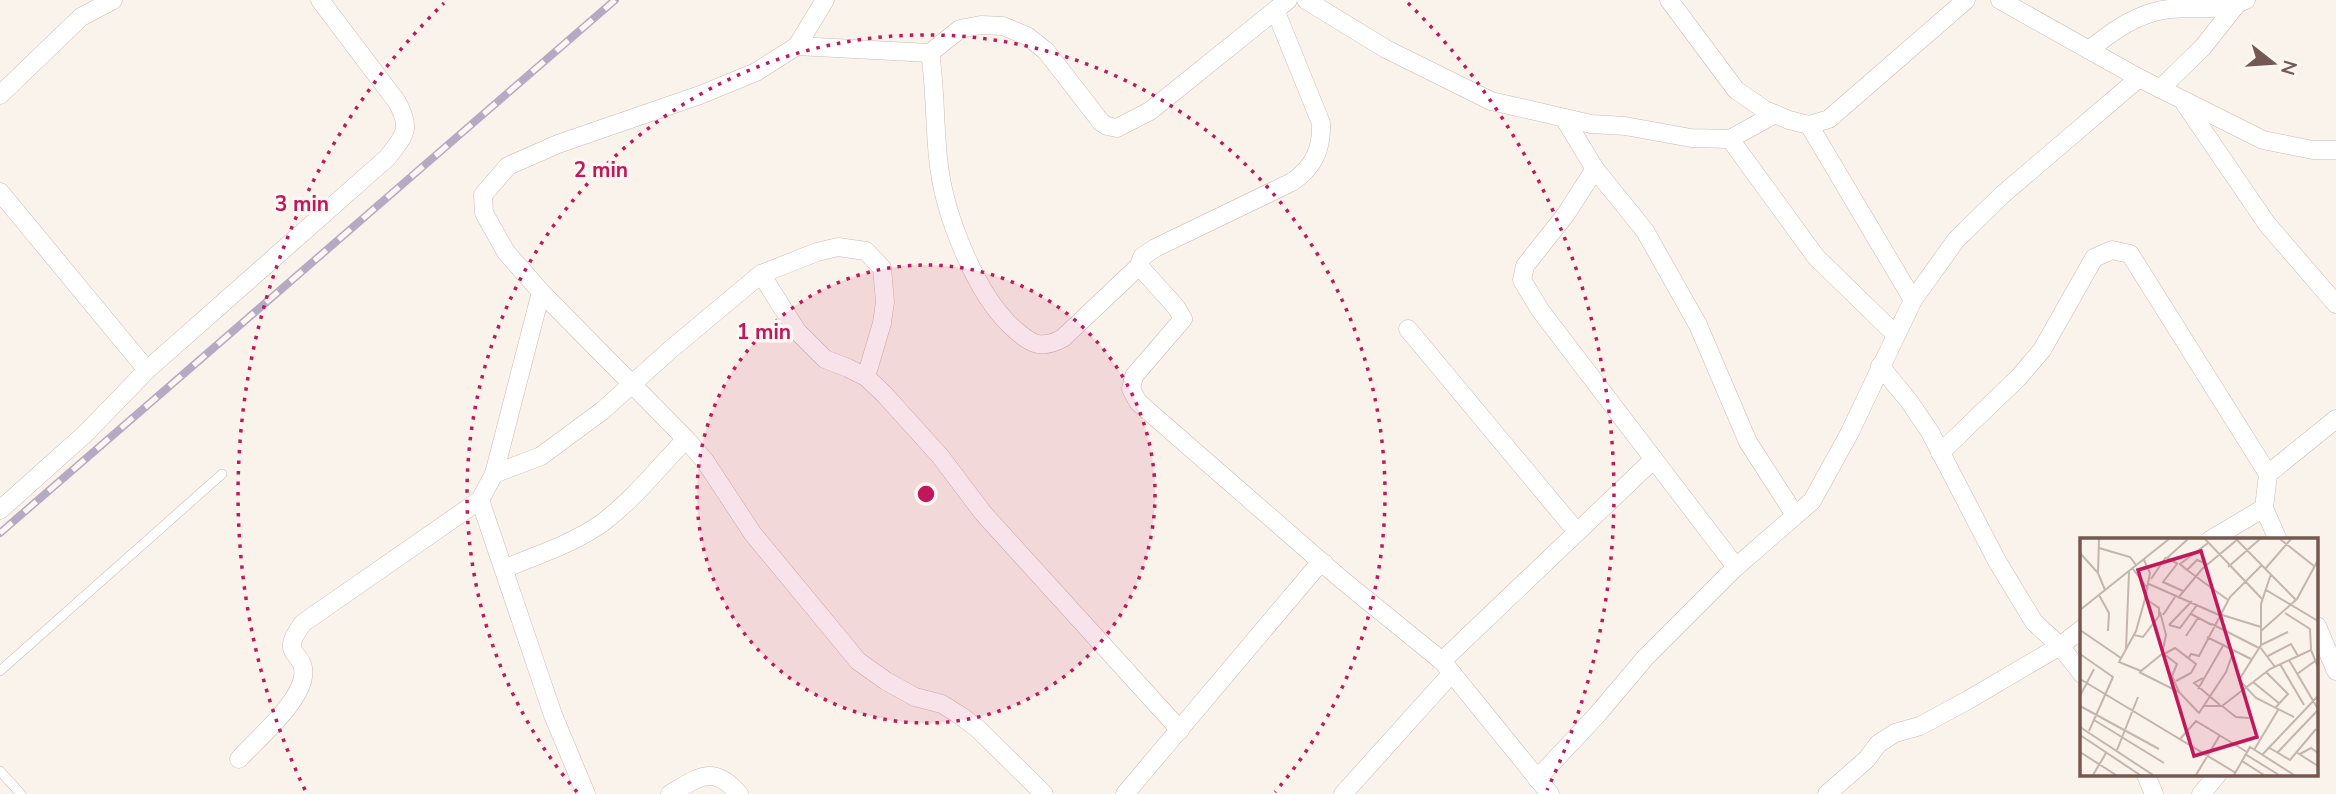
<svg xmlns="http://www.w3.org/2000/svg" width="2336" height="794" font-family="'Nunito Sans',sans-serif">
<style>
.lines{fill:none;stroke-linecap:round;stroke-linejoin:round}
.lane-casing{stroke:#ccbab2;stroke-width:10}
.street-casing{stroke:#ccbab2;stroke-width:19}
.lane{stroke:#fff;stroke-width:9}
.street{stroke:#fff;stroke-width:18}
.rail-casing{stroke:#b5aac4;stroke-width:8}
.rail{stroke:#fdf7f1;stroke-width:5;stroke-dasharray:16;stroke-linecap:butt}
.ring{fill:none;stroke:#c2185b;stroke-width:3.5;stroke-dasharray:3.5 7}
.inset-road{fill:none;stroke:#c4b5ad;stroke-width:2}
.view{fill:#c2185b;fill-opacity:0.15;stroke:#c2185b;stroke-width:3.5}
.inset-edge{fill:none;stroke:#735951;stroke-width:3.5}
.centre{fill:#c2185b;stroke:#fdf7f1;stroke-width:3.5}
.ring-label{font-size:21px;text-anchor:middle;font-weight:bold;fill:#c2185b;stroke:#fdf7f1;stroke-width:7;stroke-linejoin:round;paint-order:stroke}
</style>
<rect width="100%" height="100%" fill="#faf3eb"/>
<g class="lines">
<g class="lane-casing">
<g id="lane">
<path d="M0 671 222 474"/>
<path d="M0 771 21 794"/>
</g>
</g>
<g class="street-casing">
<g id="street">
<path d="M825 0 797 46 756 72 700 95 558 144 508 166 483 195 484 213 506 252 541 292 686 439 705 461 753 534 858 661 886 681 915 697 942 704 961 716 978 729 1044 794"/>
<path d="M1306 0 1386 49 1491 101 1591 124 1625 126 1691 138 1730 139 1775 114"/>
<path d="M1669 0 1736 90 1765 110 1789 120 1809 125 1829 119 1966 0"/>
<path d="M2000 0 2139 78 2263 140 2313 150H2336"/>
<path d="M797 46 930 53 960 29 981 25 1003 26 1027 36 1046 51 1101 122 1107 126 1117 128 1150 111 1288 0"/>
<path d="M2089 50C2109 34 2129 19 2154 12 2183 3 2215 15 2246 0"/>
<path d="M930 53C936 91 934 128 939 166 945 215 975 292 1011 326 1029 343 1040 351 1063 338L1139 266 1142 257 1155 248 1292 182C1314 167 1322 149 1321 123L1276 12"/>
<path d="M2160 89 2203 47 2237 4"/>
<path d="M0 95 81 17 113 0"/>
<path d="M2185 104 2267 224 2336 304"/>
<path d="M1564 118 1595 169 1645 231 1698 325 1748 442 1795 515"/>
<path d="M1809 125 1913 300"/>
<path d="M1730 139 1816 257 1896 335"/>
<path d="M1595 169 1566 214 1525 266 1522 280 1540 310 1736 567"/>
<path d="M0 192 147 370"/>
<path d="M1139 266 1176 307 1183 319 1134 376 1131 389 1138 402 1341 579 1442 661 1550 794"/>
<path d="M761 274 797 331 825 359 848 368 866 377 884 394 940 456 983 513 1180 730"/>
<path d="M541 292 494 474 480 500 553 715 586 794"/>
<path d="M1408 329 1577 532"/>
<path d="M1880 366 1909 401 1930 432 1997 561 2034 622 2060 646 2082 674"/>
<path d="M1940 453 2019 377 2042 350 2094 258 2112 250 2130 254 2268 474"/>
<path d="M494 474 541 456 602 411 670 350 761 274 817 252 838 247 866 251 882 268 885 302 882 323 866 377"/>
<path d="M2264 508 2268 474 2336 419"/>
<path d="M0 510 86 433 147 370 387 158C405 135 412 129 397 102L320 0"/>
<path d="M2210 540 2264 508 2278 540"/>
<path d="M504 569C536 555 573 544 602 523 633 500 659 467 686 439"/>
<path d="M2317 626 2336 671"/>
<path d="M1442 661 1654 459"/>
<path d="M239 759C257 739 299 704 303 677 307 649 276 659 303 623L480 500"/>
<path d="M2146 775 2154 794"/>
<path d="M1537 779 1596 716 1645 658 1736 567 1812 501 1849 434 1913 300 1956 240 2002 195 2139 78"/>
<path d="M670 794C699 777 713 764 739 794"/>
<path d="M1125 794 1314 570 1324 563"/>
<path d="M1343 794 1452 673"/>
<path d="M1827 794 1867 759 1878 744 1895 733 1920 726 1968 700 2060 646 2082 629"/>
<path d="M2201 794 2217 775"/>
</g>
</g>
<use href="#lane" class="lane"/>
<use href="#street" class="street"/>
<g class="rail-casing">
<path id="rail" d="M0 533 615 0"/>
</g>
<use href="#rail" class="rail"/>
</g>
<circle cx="926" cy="494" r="229" fill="#c2185b" fill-opacity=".12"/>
<g class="ring">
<circle cx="926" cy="494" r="229"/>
<path d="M577 792A459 459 0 1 1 1275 792"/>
<path d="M305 790A688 688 0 0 1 444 3M1408 3A688 688 0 0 1 1547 790"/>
</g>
<g transform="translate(2080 538)">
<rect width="238" height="238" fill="#faf3eb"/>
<path class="inset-road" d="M125 1 183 62M156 1 216 62M200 1 234 28M19 10 50 19 56 27M0 15 18 35 25 52M64 22 70 35 65 61 56 93 39 124 61 133 82 116 86 97 80 74M97 26 83 44 103 53M98 26 87 20 108 1M127 26 117 22 107 32 148 62M148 29 180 1M53 31 68 51M185 31 211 1M107 32 100 26 128 5M18 34 19 1M191 36 181 66V107L159 142 176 160 214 179M71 41 86 19M69 46 139 77M186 52 238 83M19 57 29 75 28 93M98 60 122 31 158 1M0 72 89 1M205 75 230 91 231 112 238 129M111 76 132 87M139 76 181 89M83 77 95 59M132 86 179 110M89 87 100 90 117 67M89 87 112 63M0 92 41 120M181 93 217 61 238 22M54 97 63 99 79 78V70L66 61M106 98 118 80M127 99 171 121M181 107 208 94M180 109 195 129M46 111 49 34M0 116 33 139 9 193M84 116 95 110 116 126 111 135 96 143M84 116 97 126 92 138 99 154M188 118 211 106 218 118M108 121 111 116 119 118 150 59 182 27M209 122 238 171M200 126 224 167M59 134 99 154 119 175 146 134 154 112M186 134 208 156 196 169M217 136 235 123M123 140 114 145 140 167M0 141 156 235M173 144 200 166M118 151 144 106M0 158 14 131M0 168 79 211M124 168H142L190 131 231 112M142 168 156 179 169 180M14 182 84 225M0 189 73 237M0 197 60 237M100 201 116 183 167 214M188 209 210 222 236 191M37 212 58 159M174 212 198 172M0 214 36 237M216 214 238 228M197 215 238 172M165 216 199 237M220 216 231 210 238 215M182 217 238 158M162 223 184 237M13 237 26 215M116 237 140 197M154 237 170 209 214 237"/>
<path class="view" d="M121 13 177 199 114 218 58 32Z"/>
<rect width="238" height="238" class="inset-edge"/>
</g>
<circle cx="926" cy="494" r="10" class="centre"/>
<g class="ring-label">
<text x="601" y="177">2 min</text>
<text x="302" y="211">3 min</text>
<text x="764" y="339">1 min</text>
</g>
<g transform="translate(2273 63) rotate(107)" stroke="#fdf7f1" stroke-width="5" paint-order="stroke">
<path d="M0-5L12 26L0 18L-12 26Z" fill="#735951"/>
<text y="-10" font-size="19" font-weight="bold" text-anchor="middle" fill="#735951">N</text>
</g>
</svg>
